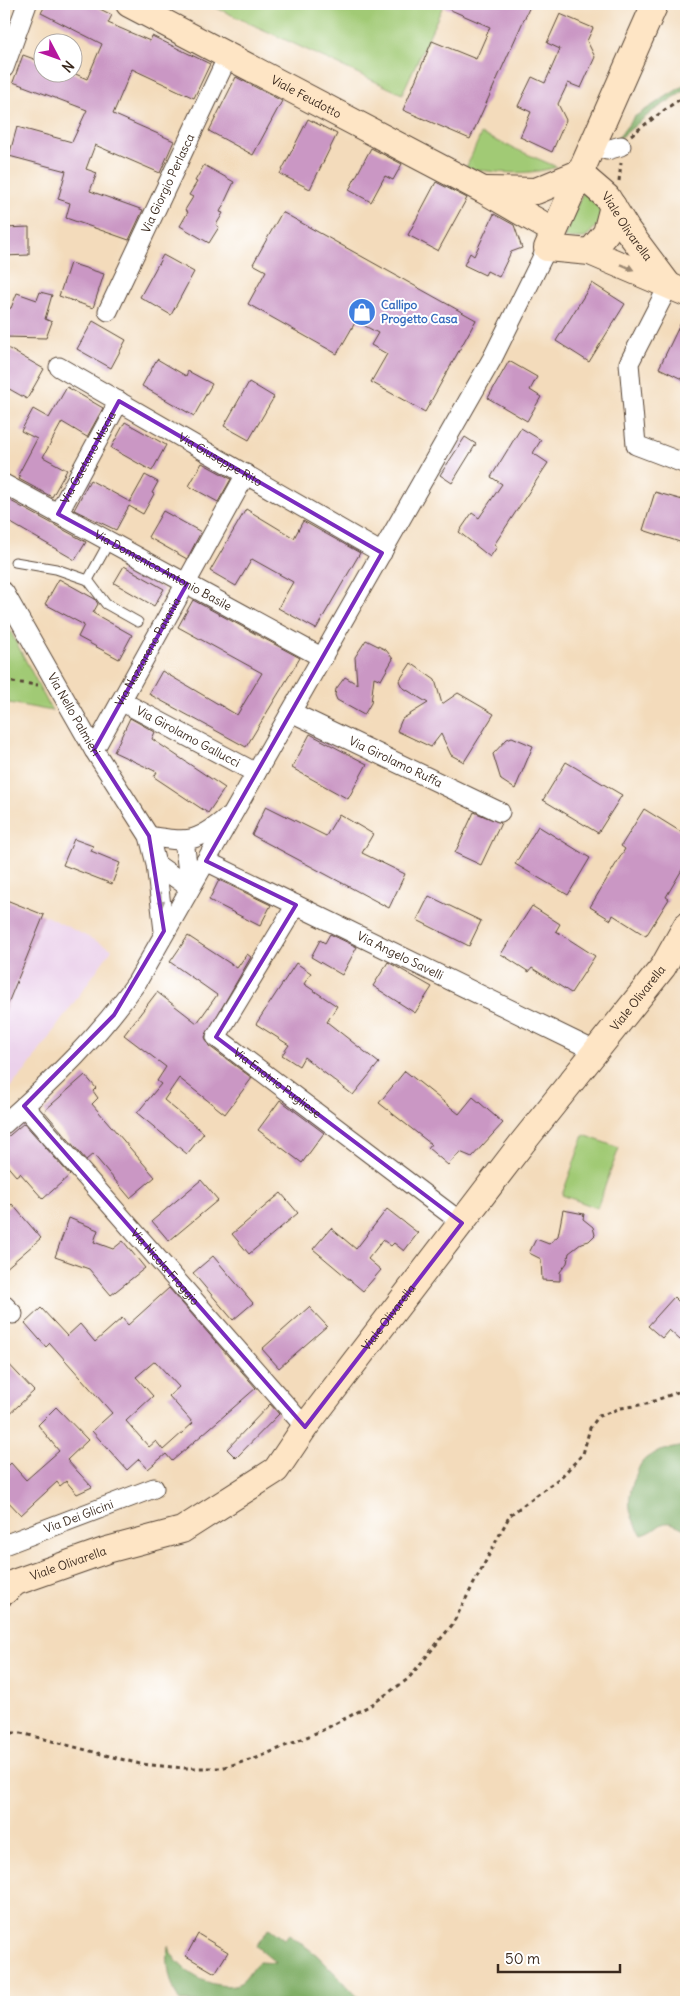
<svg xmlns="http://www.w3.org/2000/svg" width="690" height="2006" font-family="Delius,sans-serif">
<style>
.built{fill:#ebd1eb}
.green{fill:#a1ca75;stroke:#6e7a4a}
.forest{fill:#80ae66;stroke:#5e6c42}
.building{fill:#ca97c4;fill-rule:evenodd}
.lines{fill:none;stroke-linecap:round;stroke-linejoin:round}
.lane-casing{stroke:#574536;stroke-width:11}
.street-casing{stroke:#574536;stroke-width:21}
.secondary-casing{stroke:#574536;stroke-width:28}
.path{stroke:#574536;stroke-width:3;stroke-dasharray:4 4;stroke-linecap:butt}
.lane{stroke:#fff;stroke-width:9}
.street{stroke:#fff;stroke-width:19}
.secondary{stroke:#fee5c5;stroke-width:26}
.oneway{fill:#9c8872}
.oneway2{fill:#a79f9a}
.marked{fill:none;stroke:#7b2cbf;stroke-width:4;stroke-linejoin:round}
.labels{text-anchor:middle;stroke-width:4;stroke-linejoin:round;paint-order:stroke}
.street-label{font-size:12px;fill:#3b2a1e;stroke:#fff}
.shop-label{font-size:12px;font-weight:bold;fill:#366cbe;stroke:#fff;text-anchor:start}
</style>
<rect width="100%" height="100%" fill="#fff"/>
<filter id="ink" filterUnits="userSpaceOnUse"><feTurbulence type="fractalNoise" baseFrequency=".02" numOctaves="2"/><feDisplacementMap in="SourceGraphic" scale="10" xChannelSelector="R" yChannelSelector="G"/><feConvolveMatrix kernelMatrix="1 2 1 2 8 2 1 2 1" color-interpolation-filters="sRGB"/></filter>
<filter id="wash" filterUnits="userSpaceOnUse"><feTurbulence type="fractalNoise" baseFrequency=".0096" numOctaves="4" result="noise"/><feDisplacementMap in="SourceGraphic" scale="20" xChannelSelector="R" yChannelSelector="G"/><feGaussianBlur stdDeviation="1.12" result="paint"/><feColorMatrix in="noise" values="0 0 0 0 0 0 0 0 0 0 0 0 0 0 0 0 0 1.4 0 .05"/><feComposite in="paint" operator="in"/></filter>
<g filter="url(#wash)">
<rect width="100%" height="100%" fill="#f3dbbb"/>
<path class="built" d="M44 915 112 949 26 1070 5 1093 4 1042 6 1036 4 1034V1014Z"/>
<g class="green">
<path d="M208 4H444L402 94Z"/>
<path d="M481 134 557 167C523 176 500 173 466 168Z"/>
<path d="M584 190 599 201 601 221 585 238H563Z"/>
<path d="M4 619 52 711 4 702Z"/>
<path d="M584 1135 619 1148 597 1208 562 1195Z"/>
</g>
<g class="forest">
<path d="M686 84V90L653 111 615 142 634 117Z"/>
<path d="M686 1446V1530C658 1514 664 1529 642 1535 629 1517 626 1502 634 1480 637 1473 639 1464 645 1459 656 1450 673 1448 686 1446Z"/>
<path d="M269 1928 284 1939 289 1934 317 1955 363 2002H180C170 1984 166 1966 168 1946 176 1970 213 1992 238 1984 247 1981 251 1967 259 1962L276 1963 256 1946Z"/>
</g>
<g id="blocks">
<g class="building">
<path d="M46 4H90L112 15 108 23 150 41 152 36 210 64 194 98 132 69 113 114 174 141 160 173 95 145 86 169 97 173 90 191 143 210 129 240 66 218 70 203 58 199 66 171 9 156 17 127 72 142 87 110 13 82 23 55 42 62V72H71L87 79 102 44 41 13Z"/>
<path d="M437 4H531L470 139 403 110 432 41 476 59 490 27Z"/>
<path d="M560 14 593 28 587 41 595 57 581 88 568 83 558 104 566 120 552 152 520 137 531 112 518 106 532 77 545 83 560 49 547 43Z"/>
<path d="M236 77 282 101 253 155 209 131Z"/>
<path d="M308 119 337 134 310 189 280 174Z"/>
<path d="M371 148 402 164 393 180 385 176 371 202 349 190Z"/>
<path d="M204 165 234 182 220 212 223 213 216 225 219 227 209 243 180 226 188 212 185 210 193 197 189 195 197 182 195 181Z"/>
<path d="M436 182 467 198 438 251 408 235Z"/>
<path d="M282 212 476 320 425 412 371 382 387 354 371 345 378 333 356 321 337 354 248 304 266 271 253 264Z"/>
<path d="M494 214 514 225 522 248 511 252 499 277 487 271 485 275 464 265 470 253 474 256Z"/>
<path d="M29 227V255L4 256V228Z"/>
<path d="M163 255 194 272 171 315 140 297Z"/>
<path d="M70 263 104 274 93 308 59 296Z"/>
<path d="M592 283 625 304 589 362 556 341Z"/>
<path d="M40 292 52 295 45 319 52 322 46 338 4 337V310L11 308 17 293 37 300Z"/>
<path d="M686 312V381L659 368Z"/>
<path d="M93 321 126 340 111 368 77 349Z"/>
<path d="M4 346 44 369 27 399 4 386Z"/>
<path d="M157 359 186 376 188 371 212 384 194 416 142 386Z"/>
<path d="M509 361 537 377 530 390 541 397 527 421 488 398Z"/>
<path d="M249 382 274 397 249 440 224 426Z"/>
<path d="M67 387 103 408 87 437 62 422 43 457 67 470 52 497 19 479 21 476 18 475 37 439 21 431 33 409 49 418Z"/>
<path d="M125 422 166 445 152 471 111 448Z"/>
<path d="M521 428 541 440 533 453 548 463 494 545 497 547 490 557 459 532 472 513 479 518 502 484 491 477Z"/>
<path d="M465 437 476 444 452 483 440 475Z"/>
<path d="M202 463 231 479 218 502 189 486Z"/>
<path d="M145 475 158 482 152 493 154 494 143 514 129 506 116 530 74 510 90 480 130 502Z"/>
<path d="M655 492 686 501V544L643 530Z"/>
<path d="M7 499 86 542 75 560 4 519V505Z"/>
<path d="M246 509 294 538 303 521 360 553 316 629 278 608 293 582 252 559 236 586 210 571Z"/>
<path d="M163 511 201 532 187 559 148 537Z"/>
<path d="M124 566 164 589 154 606 114 583Z"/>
<path d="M59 579 95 599 98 604 93 613 132 635 119 659 78 637 84 625 45 604Z"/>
<path d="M193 600 300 658 246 747 149 694 162 671 237 715 262 673 178 627Z"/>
<path d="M366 640 386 650 393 659 381 680 374 677 371 703 364 715 337 700 335 695 336 689 345 677 357 684 355 657Z"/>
<path d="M411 663 435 680 442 704 458 693 494 714 464 762 451 755 441 734 431 747 397 731 402 719 428 703 402 687 399 681Z"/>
<path d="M130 718 155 732 152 739 225 788 208 813 154 777 157 772 114 752Z"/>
<path d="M310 734 367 764 348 799 292 768Z"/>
<path d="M512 737 533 746 515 789 501 780 493 754 507 739Z"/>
<path d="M566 762 622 795 598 833 543 800Z"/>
<path d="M266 806 326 836 339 814 373 834 362 853 405 874 389 908 252 835Z"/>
<path d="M644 809 686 835V863L666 897 669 899 646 936 613 915 611 920 590 907 625 849 621 846Z"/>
<path d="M474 812 501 823 481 865 455 853Z"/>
<path d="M538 826 590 858 568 895 515 864Z"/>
<path d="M74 839 93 846 91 851 120 863 112 884 63 865Z"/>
<path d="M219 880 271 905 260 926 209 900Z"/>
<path d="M429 896 481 921 469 946 417 920Z"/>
<path d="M4 899 44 915 4 1013V950L8 940 4 938Z"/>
<path d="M532 906 560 924 556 931 595 956 571 993 532 968 529 972 501 954Z"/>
<path d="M330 934 357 947 342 975 311 957 320 940 325 943Z"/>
<path d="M188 936 237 968 247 954 251 957 205 1037 209 1046 252 1078 225 1114 179 1078 164 1100 204 1133 187 1154 137 1113 161 1084 157 1081 166 1067 124 1035 157 992 197 1023 217 995 170 962Z"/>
<path d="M388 962 432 987 415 1013 373 986Z"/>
<path d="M296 963 311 973 304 984 337 1006 327 1022 379 1063 353 1095 304 1057 299 1066 282 1055 289 1045 256 1024Z"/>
<path d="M405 1071 459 1114 473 1097 503 1123 472 1157 460 1152 448 1165 428 1148 431 1144 379 1103Z"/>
<path d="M85 1075 96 1088 93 1091 98 1098 92 1104 155 1177 130 1198 93 1154 86 1160 44 1111Z"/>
<path d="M280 1100 324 1133 302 1163 258 1130Z"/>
<path d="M24 1123 70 1175 43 1199 20 1173 16 1176 4 1162V1140Z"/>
<path d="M201 1180 218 1200 169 1241 152 1221Z"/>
<path d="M281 1193 298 1213 249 1254 232 1234Z"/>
<path d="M12 1204 41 1238 4 1270V1211Z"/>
<path d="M387 1209 418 1233 404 1251 394 1243 391 1246 383 1240 368 1259 381 1270 363 1291 313 1249 331 1228 356 1249Z"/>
<path d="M563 1210 584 1214 583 1219 593 1227 595 1235 589 1241 582 1243 569 1253 567 1263 560 1272V1281L542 1280 541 1259 529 1253 536 1239 549 1244 558 1236Z"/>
<path d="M69 1218 98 1230 94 1242 113 1249 123 1241 145 1268 111 1295 89 1269 55 1257Z"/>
<path d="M213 1256 253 1303 233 1320 193 1273Z"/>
<path d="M169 1288 256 1388 172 1461 166 1454 148 1469 139 1459 127 1470 92 1431 112 1413 50 1343 46 1347 25 1323 41 1308 67 1336 80 1324 95 1342 122 1318 128 1325ZM155 1361 179 1387 169 1396 193 1423 163 1450 156 1441 149 1447 126 1421 153 1396 136 1377Z"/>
<path d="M674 1297 686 1309V1335L680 1340 669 1330 662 1338 648 1326Z"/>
<path d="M309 1307 327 1326 279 1368 262 1349Z"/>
<path d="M4 1359 34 1391 4 1419Z"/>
<path d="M270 1404 279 1414 236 1458 227 1449Z"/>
<path d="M56 1407 88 1440 67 1460 92 1487 77 1494 66 1481 60 1486 57 1482 21 1515 4 1497V1470L11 1463 26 1480 59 1451 38 1425Z"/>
<path d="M198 1934 228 1952 215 1973 186 1956Z"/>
</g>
</g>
</g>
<g filter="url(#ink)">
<use href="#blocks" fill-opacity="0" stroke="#574536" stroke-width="1"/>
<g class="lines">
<g class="lane-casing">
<g id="lane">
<path d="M15 562 56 569 88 580 109 542"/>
<path d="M88 580 106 604 138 622"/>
</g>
</g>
<g class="street-casing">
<g id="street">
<path d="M4 68 27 4"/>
<path d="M593 143 607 150 621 146"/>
<path d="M669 285 629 363 636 445 686 464"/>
<path id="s1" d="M108 311 228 56"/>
<path id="s2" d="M59 367 382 553"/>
<path id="s3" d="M4 484 323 658"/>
<path id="s4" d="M58 514 119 401"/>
<path id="s5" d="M4 592 94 750 149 836 156 864 164 931"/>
<path id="s6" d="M121 701 256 773"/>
<path id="s7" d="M291 712 500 812"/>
<path id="s8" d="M94 750 246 474"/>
<path d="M149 836C186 842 195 844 225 819"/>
<path id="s9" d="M206 861 595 1051"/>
<path d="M156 864 190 888 184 840"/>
<path id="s10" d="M296 905 216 1037 462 1223"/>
<path id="s11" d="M24 1106 305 1427"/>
<path d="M4 1124C53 1081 99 1036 137 982L492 359 547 248"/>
<path d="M4 1305 13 1314"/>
<path id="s12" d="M4 1545 154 1488"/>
</g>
</g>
<g class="secondary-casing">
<g id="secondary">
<path id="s13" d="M129 4 483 190 554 231"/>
<path d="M655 4 547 248 590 252 686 293"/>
<path id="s14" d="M484 190 536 191 579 173 607 197 628 231 667 283"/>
<path d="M590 252 606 233 613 206"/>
<path id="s15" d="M4 1592 16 1582 107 1550 182 1530 276 1470 305 1427 523 1142 663 967 686 926"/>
</g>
</g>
<g class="path">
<path d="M631 135 674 103 686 96"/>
<path d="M619 181 621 163"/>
<path d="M4 681 38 685"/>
<path d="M4 1733H21L140 1764 184 1768H221L257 1758 323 1730 371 1705 408 1679 452 1625 510 1515 561 1477 583 1454 590 1428 599 1416 621 1408 646 1404 686 1389"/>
</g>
<use href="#lane" class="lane"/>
<use href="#street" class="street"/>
<use href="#secondary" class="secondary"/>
</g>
<defs><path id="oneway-solid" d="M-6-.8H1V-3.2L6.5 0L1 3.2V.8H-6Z" transform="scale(1.25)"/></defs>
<use class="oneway" href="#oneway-solid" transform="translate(627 267) rotate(23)"/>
<use class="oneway2" href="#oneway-solid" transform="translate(161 900) rotate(83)"/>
</g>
<path class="marked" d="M119 401 382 553 206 861 296 905 216 1037 462 1223 305 1427 24 1106 114 1015 164 931 149 836 94 750 187 584 58 514Z"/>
<defs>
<g id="shop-disc" transform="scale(1.4375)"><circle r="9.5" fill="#3f7fe0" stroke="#fff"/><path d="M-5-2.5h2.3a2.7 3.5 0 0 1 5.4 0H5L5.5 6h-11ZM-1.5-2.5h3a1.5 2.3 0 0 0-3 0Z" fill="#fff"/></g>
</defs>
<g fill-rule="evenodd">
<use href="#shop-disc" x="362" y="312"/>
</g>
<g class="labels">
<g class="street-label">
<text dy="4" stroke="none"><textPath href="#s13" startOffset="200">Viale Feudotto</textPath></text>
<text dy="4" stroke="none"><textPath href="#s1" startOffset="141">Via Giorgio Perlasca</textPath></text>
<text dy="4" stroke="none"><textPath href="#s14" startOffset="171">Viale Olivarella</textPath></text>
<text dy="4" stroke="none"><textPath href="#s4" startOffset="64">Via Gaetano Miscia</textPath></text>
<text dy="4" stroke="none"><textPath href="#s2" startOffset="186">Via Giuseppe Rito</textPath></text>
<text dy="4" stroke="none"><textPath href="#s3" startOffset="181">Via Domenico Antonio Basile</textPath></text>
<text dy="4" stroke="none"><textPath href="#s8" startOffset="112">Via Nazzareno Patania</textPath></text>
<text dy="4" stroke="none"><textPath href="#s5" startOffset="141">Via Nello Palmieri</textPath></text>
<text dy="4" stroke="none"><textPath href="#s6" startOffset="76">Via Girolamo Gallucci</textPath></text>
<text dy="4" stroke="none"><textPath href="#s7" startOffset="116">Via Girolamo Ruffa</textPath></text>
<text dy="4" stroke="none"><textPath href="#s9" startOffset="216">Via Angelo Savelli</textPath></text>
<text dy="4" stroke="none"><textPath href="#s15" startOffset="896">Viale Olivarella</textPath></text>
<text dy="4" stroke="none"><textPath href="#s10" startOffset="231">Via Enotrio Pugliese</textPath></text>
<text dy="4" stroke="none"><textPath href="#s11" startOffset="214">Via Nicola Froggio</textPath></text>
<text dy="4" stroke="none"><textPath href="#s15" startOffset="491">Viale Olivarella</textPath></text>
<text dy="4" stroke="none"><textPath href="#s12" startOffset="80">Via Dei Glicini</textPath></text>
<text dy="4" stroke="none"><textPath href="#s15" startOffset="71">Viale Olivarella</textPath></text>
</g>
<g class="shop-label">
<text x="381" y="309">Callipo<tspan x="381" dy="14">Progetto Casa</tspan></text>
</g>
</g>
<rect width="690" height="2006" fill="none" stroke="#fff" stroke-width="20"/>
<g transform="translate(58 58) rotate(131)"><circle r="24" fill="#ffffff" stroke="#b1aaa5"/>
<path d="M0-4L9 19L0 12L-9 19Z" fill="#b5179e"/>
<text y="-8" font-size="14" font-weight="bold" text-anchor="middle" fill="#3b2a1e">N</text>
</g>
<path d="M498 1964v8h122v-8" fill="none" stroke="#3b2a1e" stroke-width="2.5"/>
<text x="505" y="1964" font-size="15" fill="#3b2a1e" stroke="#ffffff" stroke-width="4" paint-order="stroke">50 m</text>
</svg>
